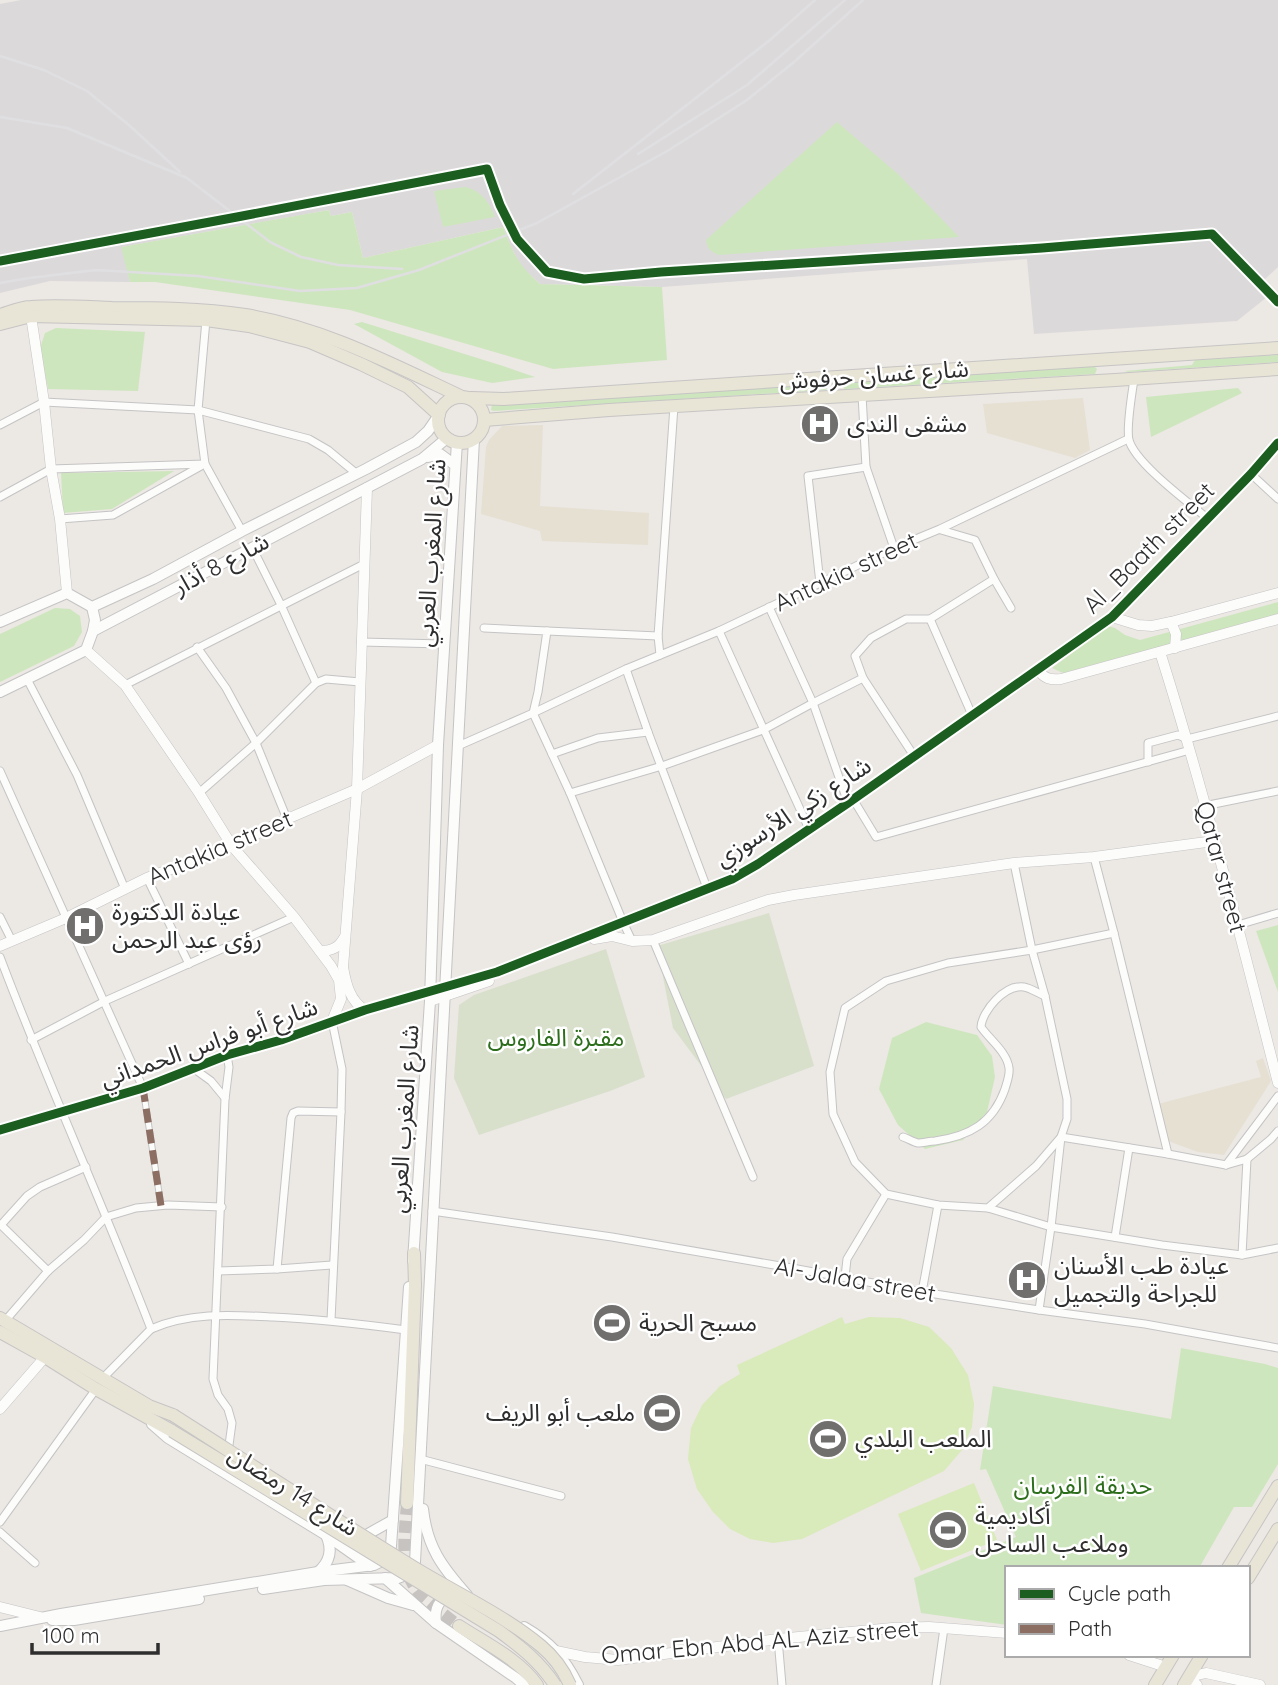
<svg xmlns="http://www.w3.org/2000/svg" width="1278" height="1685" font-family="Quicksand,'Noto Sans Arabic',sans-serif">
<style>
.industrial{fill:#dcd9db}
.education{fill:#e6e0d3}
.green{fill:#cee6be}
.cemetery{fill:#d8e0cc}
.pitch{fill:#d9eabb}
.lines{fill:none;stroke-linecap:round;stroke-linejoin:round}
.primary-tunnel{stroke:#c6c3c0;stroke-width:12;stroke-dasharray:12 6;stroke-linecap:butt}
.pedestrian-casing{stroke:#c5c4c5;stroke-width:7}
.minor-casing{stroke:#c5c4c5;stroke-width:9}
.tertiary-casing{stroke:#c5c4c5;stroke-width:11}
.secondary-casing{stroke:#c5c4c5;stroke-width:12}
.primary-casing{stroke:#c6c5c4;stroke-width:14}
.pedestrian{stroke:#fcfcfb;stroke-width:5}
.minor{stroke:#fcfcfb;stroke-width:7}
.tertiary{stroke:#fcfcfb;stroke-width:10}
.secondary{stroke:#fcfcfb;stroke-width:10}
.primary{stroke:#e8e4d6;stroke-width:12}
.rail{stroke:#dfdfe1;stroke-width:2.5}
.primary-bridge-casing{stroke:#c6c5c4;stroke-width:14;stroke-linecap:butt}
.primary-bridge{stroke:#e8e4d6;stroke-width:12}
.quiet{stroke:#8d6e63;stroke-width:7;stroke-dasharray:14 7;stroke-linecap:butt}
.cycleway-casing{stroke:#fff;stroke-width:13}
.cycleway{stroke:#1b5e20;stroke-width:9}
.labels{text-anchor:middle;stroke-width:5;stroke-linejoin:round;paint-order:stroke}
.street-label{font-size:24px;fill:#2e2e2e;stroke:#fff}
.poi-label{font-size:24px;fill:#2e2e2e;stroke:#fff;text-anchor:start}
.park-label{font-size:24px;fill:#2c6e1b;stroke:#fff}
</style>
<rect width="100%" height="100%" fill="#ece8e4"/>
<path class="industrial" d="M21 0H1278V267L1264 280 1272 293 1237 321 1034 334 1027 259 662 287 540 284 521 266 511 247 503 227 363 258 352 212 331 216 329 210 122 247 130 282 50 281 0 293V4Z"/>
<g class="education">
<path d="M1083 398 1090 450 1075 458 987 433 983 404Z"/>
<path d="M543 425 540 506 649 513 648 545 542 541 540 531 481 514 486 447 489 440 502 426Z"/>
<path d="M1263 1058 1271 1081 1224 1155 1198 1152 1168 1141 1158 1104 1261 1077 1256 1061Z"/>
</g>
<g class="green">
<path d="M837 122 898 174 959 237 719 255C711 252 707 249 706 240Z"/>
<path d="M465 187C482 191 489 202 495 217L443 227 434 191Z"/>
<path d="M329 210 331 216 352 212 363 258 503 227C514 255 518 264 540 284L662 287 667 360 553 369 350 310 155 282H130L121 247Z"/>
<path d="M362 322 503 366 535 377 492 383 442 372 354 324Z"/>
<path d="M56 328 145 332 138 391 48 389 40 348 45 333Z"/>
<path d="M1278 355V362L1128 372 1125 371 1192 365 1195 360Z"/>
<path d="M1094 366 1097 369 1095 374 845 389 843 388V383Z"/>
<path d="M825 383 827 384V389L825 390 494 411 491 410 492 404Z"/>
<path d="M1238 388 1242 393 1151 437 1146 397Z"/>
<path d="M174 471 112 509 63 513 61 473Z"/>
<path d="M1278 602V615L1063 673 1052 668 1108 626 1115 628 1125 635 1140 640Z"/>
<path d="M55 608 70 609 80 616 82 632 74 646 0 682V634Z"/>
<path d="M1278 925V992L1256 931Z"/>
<path d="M926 1022 977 1035 992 1056 995 1077 987 1112 963 1140 925 1149 898 1125 879 1089 892 1038Z"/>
<path d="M1181 1348 1265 1364 1278 1368V1464L1252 1507H1234L1199 1568H1007V1625L921 1613 914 1578 1016 1537 986 1469 980 1470 993 1386 1171 1419Z"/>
</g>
<g class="cemetery">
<path d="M769 913 814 1066 726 1099 673 1028 657 946Z"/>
<path d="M606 949 645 1077 610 1091 479 1135 454 1078 459 1005 474 995Z"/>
</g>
<g class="pitch">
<path d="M842 1317 845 1324 869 1317 900 1318 929 1327 951 1348 968 1375 974 1404 972 1427 962 1450 944 1471 802 1539 773 1543 750 1539 730 1529 713 1512 697 1489 688 1459 691 1428 702 1405 720 1386 740 1374 737 1365Z"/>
<path d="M974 1483 997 1540 921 1571 898 1514Z"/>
</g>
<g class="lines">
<path class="primary-tunnel" d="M407 1503C405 1534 398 1570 420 1594 432 1606 446 1616 459 1626"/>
<g class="pedestrian-casing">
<path id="pedestrian" d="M143 1088 161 1206"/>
</g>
<g class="minor-casing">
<g id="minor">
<path d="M0 261 237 217 487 169 500 205 517 239 547 272 584 279 661 272 1042 248 1212 234 1278 302"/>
<path d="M206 320 198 410 205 464 242 531"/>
<path d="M1134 379C1132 394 1126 427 1129 440 1135 463 1188 502 1207 518"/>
<path d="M862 395 866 467 894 548"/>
<path d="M0 425 44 402 198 410 309 439 328 450 357 474"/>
<path d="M1251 474 1278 499"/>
<path d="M0 497 51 469 205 464"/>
<path d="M60 519 113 515 201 466"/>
<path d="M941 530 975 540 994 579 1011 608"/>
<path d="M252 547 281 605 316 683"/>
<path d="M820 583 808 476 866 467"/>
<path d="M769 607 813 703 848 803"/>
<path d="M930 619 972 715"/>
<path d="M484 628 547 631 538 692 533 713 570 793 623 922 632 941"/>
<path d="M547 631 658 636"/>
<path d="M719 631 809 829"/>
<path d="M361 642 444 644"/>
<path d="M197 647 226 688 256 743 287 819"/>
<path d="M660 655 658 636 674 406"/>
<path d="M626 669 648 732 707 888"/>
<path d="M863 678 914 756"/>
<path d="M27 679 77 775 125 889"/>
<path d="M125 685 364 564"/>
<path d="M458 746 533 713 626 669 719 631 894 548 940 529 1128 439"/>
<path d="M552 754 598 738 648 732"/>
<path d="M1148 762V743L1178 735 1187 739 1278 716"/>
<path d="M0 771 143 1088"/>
<path d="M199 793 256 743 316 683 326 679 360 682"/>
<path d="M570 793 662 766 763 730 813 703 863 678 855 656 871 638 906 619H930L994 579"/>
<path d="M853 799 876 837 1190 750"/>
<path d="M1204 806 1278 791"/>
<path d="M1094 857 1114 933 1168 1154"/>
<path d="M1014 863 1032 950 1045 996 1067 1099V1119L1061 1137 1051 1227 1039 1310"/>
<path d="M147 878 189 964"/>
<path d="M0 917 12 941"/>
<path d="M1238 925 1278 913"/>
<path d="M1114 933 1032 950 948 963 886 981 845 1008 830 1072 833 1114 855 1162 886 1194 938 1205 988 1208 1036 1166 1061 1137 1168 1154 1226 1165 1247 1159 1271 1139 1278 1131"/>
<path d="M653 940 753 1177"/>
<path d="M0 957C47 1082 103 1204 151 1329 190 1312 232 1315 273 1317 317 1319 361 1324 406 1330"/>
<path d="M31 1040 105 1001 294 917"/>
<path d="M227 1055 229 1067 225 1099 213 1379 218 1395 228 1409 232 1423 229 1445"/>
<path d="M193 1068 211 1081 225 1098"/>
<path d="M903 1137C907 1138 913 1142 918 1143 923 1143 930 1141 935 1141 970 1136 993 1123 1005 1089 1007 1082 1010 1075 1009 1068 1007 1052 990 1040 981 1027 982 1011 1005 984 1024 987 1030 988 1038 993 1045 996"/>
<path d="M1226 1165 1278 1096"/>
<path d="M988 1208 1051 1227 1162 1245 1242 1255 1278 1248"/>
<path d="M432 1211 612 1237 792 1268 922 1292 1039 1310 1145 1324 1278 1348"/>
<path d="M1115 1237 1129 1148"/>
<path d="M1242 1255 1247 1159"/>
<path d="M277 1269 291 1118 293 1113 298 1111 341 1112"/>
<path d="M48 1271 1 1225 27 1196 40 1187 86 1167"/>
<path d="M218 1271 277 1269 332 1265"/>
<path d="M845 1277 847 1259 886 1194"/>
<path d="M922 1292 938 1205"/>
<path d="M331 1320 341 1112 342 1069 332 1021"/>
<path d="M5 1321 48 1271 84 1240 106 1217 136 1208 168 1205 222 1207"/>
<path d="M102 1379 151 1329"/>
<path d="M420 1459 561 1496"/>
<path d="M0 1522 96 1389"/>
<path d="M0 1532 35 1563"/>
<path d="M778 1639 782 1685"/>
<path d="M936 1685 944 1628"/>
</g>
</g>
<g class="tertiary-casing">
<g id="tertiary">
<path d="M31 316 44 402 51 469 60 519 67 593"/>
<path d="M1112 617 1138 625 1152 626 1171 622 1278 593"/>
<path d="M1171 622 1176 634 1175 648"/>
<path d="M86 650 125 685 199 793 232 846 294 917 331 966 339 980 341 999 332 1021"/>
<path d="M1160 652C1205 794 1241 939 1278 1083"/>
<path d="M1038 670C1045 679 1050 680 1061 679L1278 619"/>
<path d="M594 939 612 936 632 941 653 940 768 900 794 895 1014 863 1094 857 1214 841"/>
<path d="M0 946 66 918 147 878 232 846 287 819 357 789 438 745"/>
<path d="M320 951C331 951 339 948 344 938"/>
<path d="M430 1001 489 981"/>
<path d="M365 1010C350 1001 346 984 343 967L357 789 367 488"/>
<path d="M0 1130 143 1088 227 1055 281 1040 365 1010 497 972 732 879 758 864 848 803 1112 617 1251 474 1278 443"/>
<path d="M0 1409 45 1357"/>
<path d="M0 1607 40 1617"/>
<path d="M556 1651 585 1657 618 1660 778 1639 892 1628 929 1627 1007 1633"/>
<path d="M1129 1655 1166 1667"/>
<path d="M1197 1685 1189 1677 1206 1673 1260 1685"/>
</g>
</g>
<g class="secondary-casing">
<g id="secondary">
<path d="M428 457 440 454 455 465"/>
<path d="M92 607 95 620 93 631"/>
<path d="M0 622 67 593 92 607 153 579 242 531 366 469 416 442 428 431 439 415"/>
<path d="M0 692 86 650 93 631 422 459 447 438"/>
<path d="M413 1261 430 1001 438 745 457 442"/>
<path d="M152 1424 168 1438 326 1535 370 1566"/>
<path d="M423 1509C427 1547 442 1567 467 1595"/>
<path d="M368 1534 393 1520"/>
<path d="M318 1572C330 1562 333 1550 326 1535"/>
<path d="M385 1578 436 1623 516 1678 524 1685"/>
<path d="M347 1580 388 1598 413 1605"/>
<path d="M263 1589 324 1580 398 1578C407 1575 411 1572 415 1562L474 439"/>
<path d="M52 1620H74L199 1599"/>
<path d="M436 1623C434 1609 438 1600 451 1594"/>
<path d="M0 1626 61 1614 318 1572 374 1565 384 1560 390 1551 391 1546 409 1287"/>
<path d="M524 1627C550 1642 564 1657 578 1685"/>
</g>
</g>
<g class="primary-casing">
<g id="primary">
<path d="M0 315C10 312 21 307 31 307 57 305 85 307 112 308 156 308 201 308 245 315 321 327 392 364 460 396"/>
<path d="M0 324 31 316 206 320 249 326 310 342 361 364 408 387 439 415"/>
<circle cx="461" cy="420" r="23"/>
<path d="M471 398 504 399 1278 348"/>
<path d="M484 420 609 410 1115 380 1278 369"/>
<path d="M0 1318 149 1406 173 1415"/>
<path d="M0 1332 45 1357 96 1389 172 1431"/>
<path d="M407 1503 415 1285 414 1253"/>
<path d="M1228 1568 1278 1486"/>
<path d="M1248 1578 1278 1529"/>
<path d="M459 1626C485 1643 519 1659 537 1685"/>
<path d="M1155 1685 1173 1655"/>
<path d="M1184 1685 1202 1655"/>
</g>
</g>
<use href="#pedestrian" class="pedestrian"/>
<use href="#minor" class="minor"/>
<use href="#tertiary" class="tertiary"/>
<use href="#secondary" class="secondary"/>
<use href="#primary" class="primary"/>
<g class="rail">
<path d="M0 56 44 70 87 91 130 126 180 172"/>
<path d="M0 117 67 128 187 178 270 242 301 257 338 265 402 269"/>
<path d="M638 154 747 85 845 0"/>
<path d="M573 194 770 40 815 0"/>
<path d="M0 283 29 278 96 270 198 276 300 291 357 288 419 270 537 223 669 150 747 100 794 62 863 0"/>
</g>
<g class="primary-bridge-casing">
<g id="primary-bridge">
<path d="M173 1415C256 1468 339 1522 423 1573 462 1596 506 1617 541 1646 553 1656 564 1671 570 1685"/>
<path d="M172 1431 499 1631C521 1647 540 1662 555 1685"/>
</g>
</g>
<use href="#primary-bridge" class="primary-bridge"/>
<path class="quiet" d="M143 1088 161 1206"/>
<g class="cycleway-casing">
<g id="cycleway">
<path d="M0 261 237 217 487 169 500 205 517 239 547 272 584 279 661 272 1042 248 1212 234 1278 302"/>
<path d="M0 1130 143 1088 227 1055 281 1040 365 1010 497 972 732 879 758 864 848 803 1112 617 1251 474 1278 443"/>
</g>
</g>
<use href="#cycleway" class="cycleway"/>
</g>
<defs>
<g id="hospital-disc" transform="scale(2.0125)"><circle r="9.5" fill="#706f6e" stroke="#fff"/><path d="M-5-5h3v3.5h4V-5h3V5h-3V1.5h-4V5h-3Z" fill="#fff"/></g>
<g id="stadium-disc" transform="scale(2.0125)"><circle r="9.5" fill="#706f6e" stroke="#fff"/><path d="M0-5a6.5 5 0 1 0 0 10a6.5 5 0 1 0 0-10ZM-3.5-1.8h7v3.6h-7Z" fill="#fff"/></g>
</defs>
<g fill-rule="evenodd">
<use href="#hospital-disc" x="820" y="424"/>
<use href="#hospital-disc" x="85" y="926"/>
<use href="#hospital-disc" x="1027" y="1280"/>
<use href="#stadium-disc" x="612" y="1323"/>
<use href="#stadium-disc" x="662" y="1413"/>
<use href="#stadium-disc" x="828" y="1439"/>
<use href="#stadium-disc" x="948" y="1530"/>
</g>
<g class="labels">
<g class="street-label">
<text transform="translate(874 375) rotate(-4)" y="8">شارع غسان حرفوش</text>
<text transform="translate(1149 548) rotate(-45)" y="8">Al_Baath street</text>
<text transform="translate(431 553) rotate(-86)" y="8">شارع المغرب العربي</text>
<text transform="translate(221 564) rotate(-28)" y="8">شارع 8 أذار</text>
<text transform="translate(846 572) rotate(-25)" y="8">Antakia street</text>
<text transform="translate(793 812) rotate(-33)" y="8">شارع زكي الأرسوزي</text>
<text transform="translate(220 848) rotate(-23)" y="8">Antakia street</text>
<text transform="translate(1221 867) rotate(75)" y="8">Qatar street</text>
<text transform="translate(209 1043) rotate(-19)" y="8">شارع أبو فراس الحمداني</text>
<text transform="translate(404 1119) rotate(-86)" y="8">شارع المغرب العربي</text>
<text transform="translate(855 1280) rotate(10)" y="8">Al-Jalaa street</text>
<text transform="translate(293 1491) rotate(32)" y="8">شارع 14 رمضان</text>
<text transform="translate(760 1642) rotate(-5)" y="8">Omar Ebn Abd AL Aziz street</text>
</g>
<g class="poi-label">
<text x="847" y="432">مشفى الندى</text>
<text x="112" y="920">عيادة الدكتورة<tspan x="112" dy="28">رؤى عبد الرحمن</tspan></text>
<text x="1054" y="1274">عيادة طب الأسنان<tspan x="1054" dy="28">للجراحة والتجميل</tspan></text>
<text x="639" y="1331">مسبح الحرية</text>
<text x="635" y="1421" text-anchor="end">ملعب أبو الريف</text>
<text x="855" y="1447">الملعب البلدي</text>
<text x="975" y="1524">أكاديمية<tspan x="975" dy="28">وملاعب الساحل</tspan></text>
</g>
<g class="park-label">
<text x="556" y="1046">مقبرة الفاروس</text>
<text x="1083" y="1494">حديقة الفرسان</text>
</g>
</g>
<rect x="1005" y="1566" width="245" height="91" fill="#ffffff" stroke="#ababab" stroke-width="2"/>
<rect x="1019" y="1589" width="35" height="10" fill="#1b5e20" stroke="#ababab" stroke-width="2"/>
<text x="1068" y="1601" font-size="21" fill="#2e2e2e">Cycle path</text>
<rect x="1019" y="1624" width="35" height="10" fill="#8d6e63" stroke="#ababab" stroke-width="2"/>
<text x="1068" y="1636" font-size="21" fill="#2e2e2e">Path</text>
<path d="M32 1643v10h126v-10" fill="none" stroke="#2e2e2e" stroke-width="3.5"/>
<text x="42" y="1643" font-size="21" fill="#2e2e2e" stroke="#ffffff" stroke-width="5" paint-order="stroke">100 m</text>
</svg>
